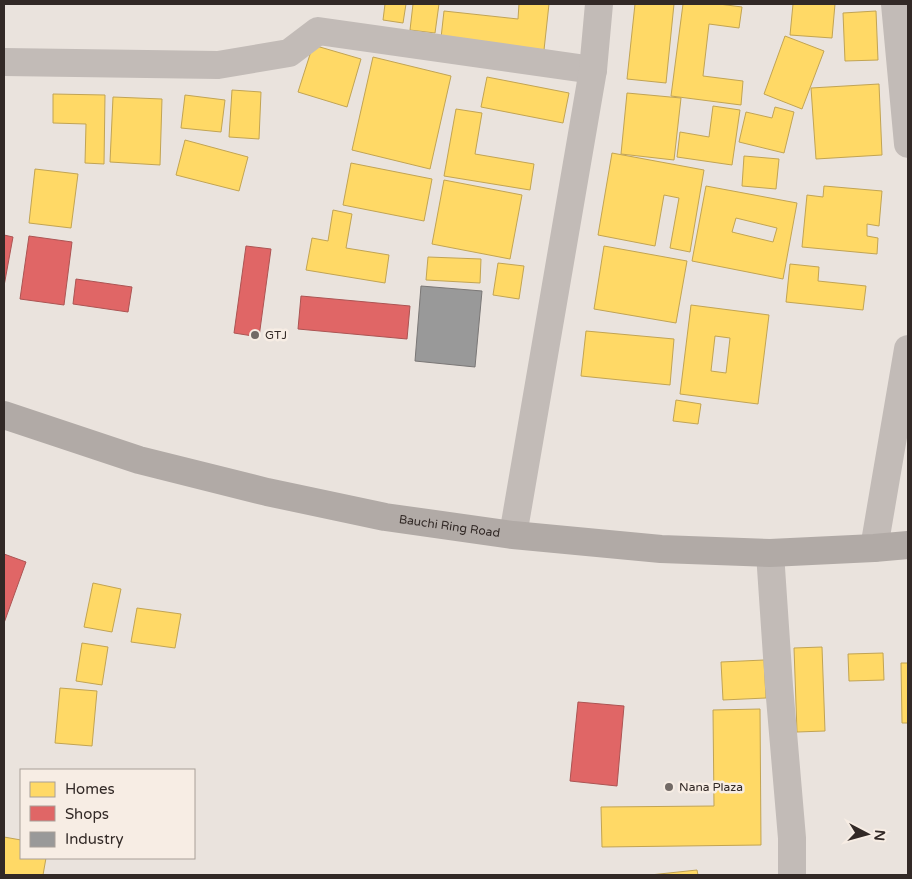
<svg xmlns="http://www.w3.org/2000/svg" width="912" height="879" font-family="'Varela Round',sans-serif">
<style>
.homes{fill:#ffd966;stroke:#c2a453;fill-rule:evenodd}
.shops{fill:#e06666;stroke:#ac5453}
.industry{fill:#999;stroke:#7a7776}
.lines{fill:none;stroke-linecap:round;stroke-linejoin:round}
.minor{stroke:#c2bbb7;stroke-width:28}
.major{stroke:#b1aaa6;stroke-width:28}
.poi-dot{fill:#726a66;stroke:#f7ede4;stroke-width:2}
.labels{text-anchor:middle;stroke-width:5;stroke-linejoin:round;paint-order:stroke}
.poi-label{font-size:12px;fill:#322926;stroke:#f7ede4;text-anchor:start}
.street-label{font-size:12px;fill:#322926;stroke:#f7ede4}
</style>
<rect width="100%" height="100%" fill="#eae3dd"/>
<g class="homes">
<path d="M385 4H406L403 23 383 20Z"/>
<path d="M413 4H439L435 33 410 30Z"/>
<path d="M519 4H549L544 50 441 38 444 11 518 19Z"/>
<path d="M635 4H674L666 83 627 79Z"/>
<path d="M683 4H719L742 7 739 28 709 24 703 76 743 81 741 105 671 96Z"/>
<path d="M793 4H835L832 38 790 35Z"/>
<path d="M876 11 878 60 845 61 843 13Z"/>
<path d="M785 36 824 51 802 109 764 94Z"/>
<path d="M313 45 361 59 347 107 298 92Z"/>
<path d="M373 57 451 76 430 169 352 150Z"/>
<path d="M487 77 569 93 563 123 481 107Z"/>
<path d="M879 84 882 155 816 159 811 88Z"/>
<path d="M232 90 261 92 259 139 229 137Z"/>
<path d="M627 93 681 98 674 160 621 154Z"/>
<path d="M53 94 105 95 104 164 85 163 86 124 53 123Z"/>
<path d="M185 95 225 100 221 132 181 128Z"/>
<path d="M113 97 162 99 160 165 110 162Z"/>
<path d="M713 106 740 110 732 165 677 157 680 132 709 137Z"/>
<path d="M775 107 794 112 784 153 739 142 746 112 772 118Z"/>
<path d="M456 109 482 113 475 154 534 164 530 190 444 176Z"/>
<path d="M185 140 248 157 239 191 176 175Z"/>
<path d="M612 153 704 170 690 252 670 248 679 198 664 195 655 246 598 235Z"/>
<path d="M744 156 779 159 776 189 742 186Z"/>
<path d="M351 163 432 179 424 221 343 205Z"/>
<path d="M35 169 78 174 71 228 29 223Z"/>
<path d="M444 180 522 195 510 259 432 244Z"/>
<path d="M706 186 797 203 783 279 692 261ZM736 218 777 228 773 242 732 232Z"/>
<path d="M824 186 882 191 879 226 867 224V236L878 238 877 254 802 247 807 195 823 197Z"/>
<path d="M333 210 352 214 346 248 389 255 385 283 306 270 312 238 328 241Z"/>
<path d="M604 246 687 261 676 323 594 309Z"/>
<path d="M428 257 481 259 480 283 426 280Z"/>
<path d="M498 263 524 266 519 299 493 295Z"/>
<path d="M790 264 819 267 818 281 866 286 863 310 786 302Z"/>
<path d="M691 305 769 315 758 404 680 394ZM715 336 730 338 726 373 711 371Z"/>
<path d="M586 331 674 339 670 385 581 376Z"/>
<path d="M676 400 701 404 698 424 673 421Z"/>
<path d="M93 583 121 589 112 632 84 627Z"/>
<path d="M137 608 181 614 175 648 131 642Z"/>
<path d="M82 643 108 647 102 685 76 681Z"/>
<path d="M822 647 825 731 797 732 794 648Z"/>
<path d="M883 653 884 680 849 681 848 654Z"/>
<path d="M764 660 766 698 723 700 721 662Z"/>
<path d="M901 663H908V723H902Z"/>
<path d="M60 688 97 691 92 746 55 743Z"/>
<path d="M760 709 761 845 602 847 601 807 714 806 713 710Z"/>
<path d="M4 837 21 840V858H46L43 875H4Z"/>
<path d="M697 870 698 875H650Z"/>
</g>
<g class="shops">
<path d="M4 235 13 237 4 286Z"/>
<path d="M29 236 72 242 64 305 20 299Z"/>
<path d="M246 246 271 249 259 337 234 333Z"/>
<path d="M76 279 132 287 128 312 73 304Z"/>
<path d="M301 296 410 306 407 339 298 329Z"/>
<path d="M4 554 26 562 4 623Z"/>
<path d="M578 702 624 706 617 786 570 781Z"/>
</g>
<path class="industry" d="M421 286 482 291 475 367 415 361Z"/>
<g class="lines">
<g class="minor">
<path d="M895 4 908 144"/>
<path d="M4 62 218 65 289 53 318 31 593 70"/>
<path d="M513 535 593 70 599 4"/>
<path d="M874 548 908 349"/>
<path d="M770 553 779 686 792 838V875"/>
</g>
<path class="major" id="s1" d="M4 415 139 460 267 492 385 517 513 535 661 549 770 553 874 548 908 545"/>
</g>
<g class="poi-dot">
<circle cx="255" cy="335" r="5"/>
<circle cx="669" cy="787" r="5"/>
</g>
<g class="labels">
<g class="poi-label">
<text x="265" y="339">GTJ</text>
<text x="679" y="791">Nana Plaza</text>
</g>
<g class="street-label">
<text dy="4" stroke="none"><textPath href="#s1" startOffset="460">Bauchi Ring Road</textPath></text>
</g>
</g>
<rect width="912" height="879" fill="none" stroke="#322926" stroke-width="10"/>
<rect x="20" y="769" width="175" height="90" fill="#f7ede4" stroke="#a89f98"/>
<rect x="30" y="782" width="25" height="15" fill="#ffd966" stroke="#a89f98"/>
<text x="65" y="794" font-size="15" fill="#322926">Homes</text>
<rect x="30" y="806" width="25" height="15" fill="#e06666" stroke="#a89f98"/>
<text x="65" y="819" font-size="15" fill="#322926">Shops</text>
<rect x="30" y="832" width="25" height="15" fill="#999999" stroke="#a89f98"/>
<text x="65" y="844" font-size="15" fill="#322926">Industry</text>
<g transform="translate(867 834) rotate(96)" stroke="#f7ede4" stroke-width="4" paint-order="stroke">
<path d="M0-4L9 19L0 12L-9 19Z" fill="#322926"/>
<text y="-8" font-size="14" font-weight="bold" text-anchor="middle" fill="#322926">N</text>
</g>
</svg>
